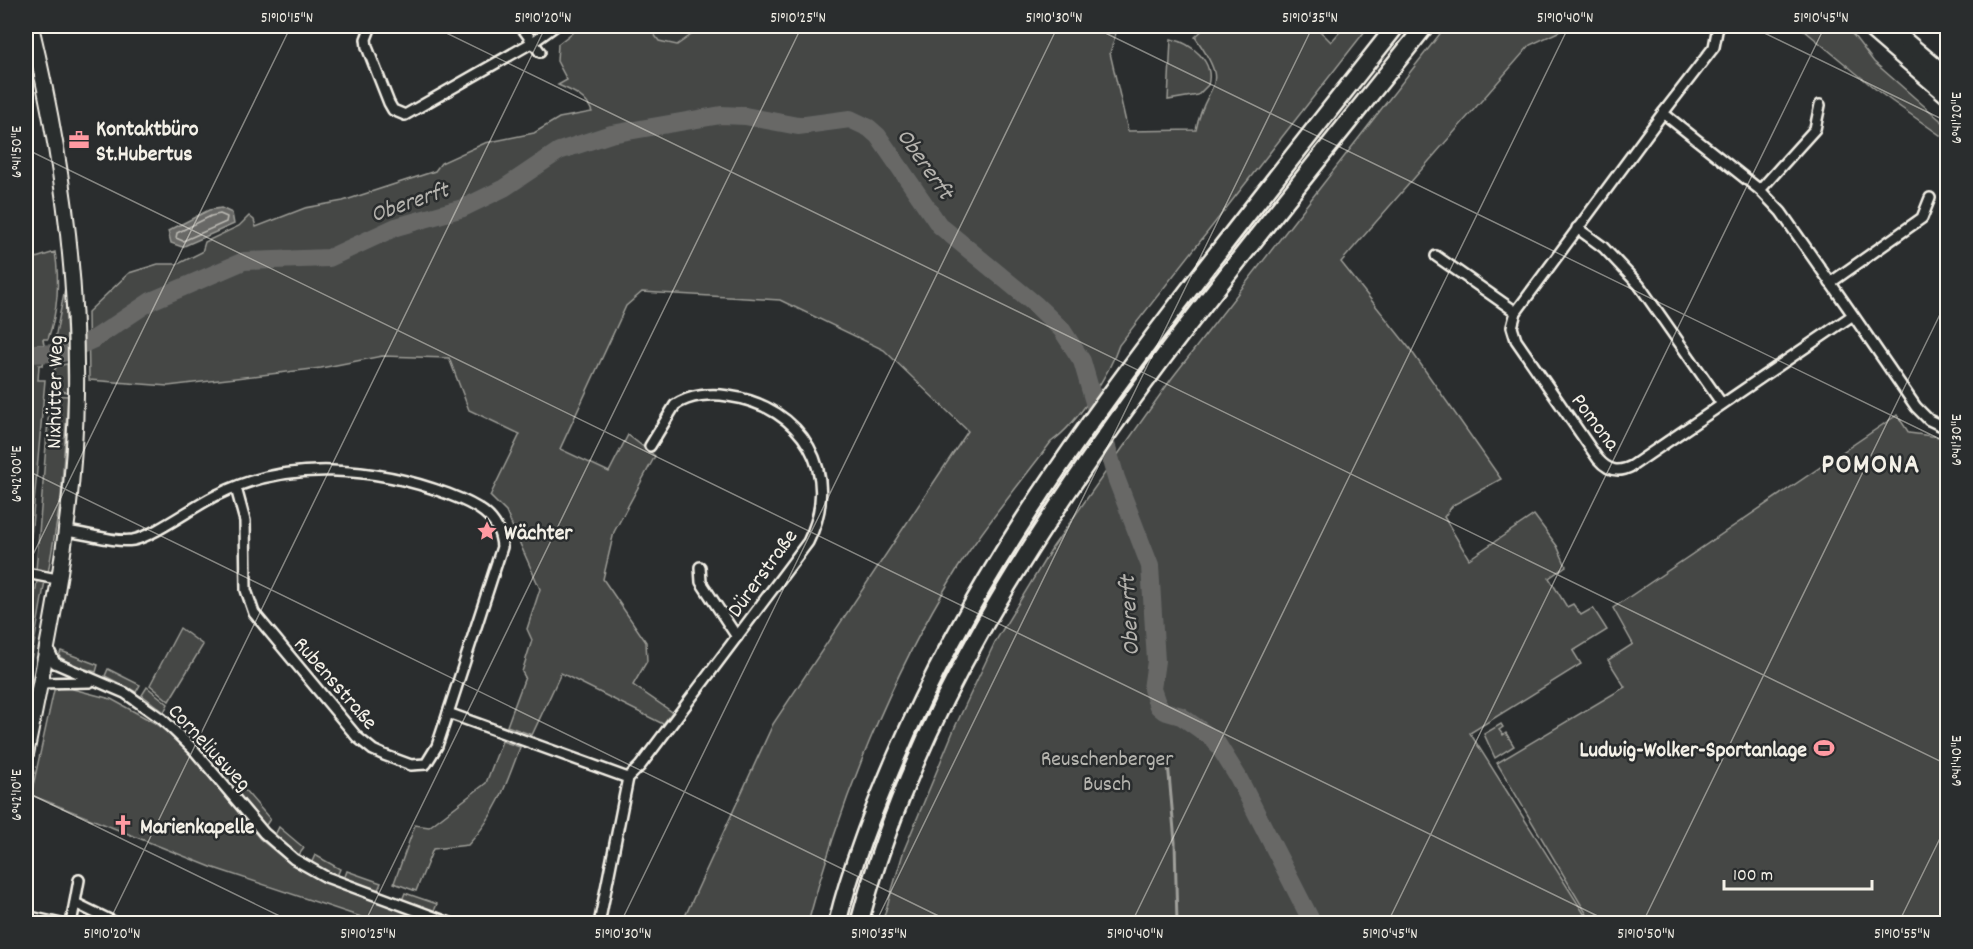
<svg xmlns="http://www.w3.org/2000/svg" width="1973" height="949" font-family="Dekko,sans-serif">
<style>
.built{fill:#373a3a}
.green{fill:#444645;stroke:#9c9c96;stroke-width:1.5}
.water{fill:#676866;stroke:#9f9f9a;stroke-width:1.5}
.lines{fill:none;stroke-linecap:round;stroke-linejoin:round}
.shore{stroke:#bcbab4;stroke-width:1.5}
.stream{stroke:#9f9f9a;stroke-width:3}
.river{stroke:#676866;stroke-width:18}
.street-casing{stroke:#f4f1e8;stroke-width:14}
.secondary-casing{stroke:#f4f1e8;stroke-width:18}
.primary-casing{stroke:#f4f1e8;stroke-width:20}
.highway-casing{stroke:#f4f1e8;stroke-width:21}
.street{stroke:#2a2d2e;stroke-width:9}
.secondary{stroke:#2a2d2e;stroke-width:14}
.primary{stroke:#2a2d2e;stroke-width:15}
.highway{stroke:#2a2d2e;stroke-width:16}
.ticks{fill:none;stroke:#f4f1e8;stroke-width:1.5;stroke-opacity:0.45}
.labels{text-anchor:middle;stroke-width:5;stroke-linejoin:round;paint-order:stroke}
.poi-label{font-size:22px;font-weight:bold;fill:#f4f1e8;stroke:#2a2d2e;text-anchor:start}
.street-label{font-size:22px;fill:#f4f1e8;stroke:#2a2d2e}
.park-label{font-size:22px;fill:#b6b5af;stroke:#2a2d2e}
.water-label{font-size:24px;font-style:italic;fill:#b5b3ae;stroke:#2a2d2e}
.district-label{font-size:28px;font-weight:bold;letter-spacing:1.5px;fill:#f4f1e8;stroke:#2a2d2e}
.neatline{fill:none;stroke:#f4f1e8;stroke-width:2}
.ticks-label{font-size:15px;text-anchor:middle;fill:#f4f1e8}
</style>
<rect width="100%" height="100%" fill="#2a2d2e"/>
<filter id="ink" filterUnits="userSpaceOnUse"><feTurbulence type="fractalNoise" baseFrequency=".0167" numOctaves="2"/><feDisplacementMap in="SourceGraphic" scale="12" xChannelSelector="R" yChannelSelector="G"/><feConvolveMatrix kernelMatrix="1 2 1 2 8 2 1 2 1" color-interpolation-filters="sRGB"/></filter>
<g filter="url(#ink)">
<path class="built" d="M648 26H704L677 45 659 41Z"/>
<g class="green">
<path d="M581 26H648L659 41 677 45 704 26H1118L1110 53 1128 131 1196 130C1206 79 1233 91 1195 37L1207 26H1315L1331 42 1345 26H1369L1119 345C1109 375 1077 424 1051 442 1019 485 984 526 956 571 891 675 839 805 808 923H682L773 724 968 431 884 350 780 300 642 292 626 306 560 449 609 472 628 435 655 456 614 532 603 579 646 642 647 661 633 685 672 712 663 724 561 673 532 735 507 726 525 677 522 672 532 640 527 629 540 589 506 512 490 496 520 434 469 410 449 358 382 356 321 368 168 386 89 380 88 312 129 273 158 264H178L202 252 205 242 239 226 249 216 254 220 256 227 305 208 343 201 435 171 441 163 485 143 534 133 559 118 592 112C587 97 572 91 558 85L567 80 557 61 558 44Z"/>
<path d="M1446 26H1571L1530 45 1341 262 1410 349 1501 479 1453 505 1444 517 1469 559 1534 515 1557 546 1566 566 1549 578 1567 607 1573 604 1581 615 1593 608 1607 630 1573 651 1581 664 1470 733 1590 923H882L904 850 955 727 995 642 1052 548 1172 378Z"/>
<path d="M1799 26H1842L1854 36 1874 62 1947 126V140L1879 92Z"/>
<path d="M1171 39C1191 43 1215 61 1208 85L1198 95 1168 100Z"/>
<path d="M55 252C60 282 58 310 48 339H43L44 345 26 346V261Z"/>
<path d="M65 288 67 341 57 343 55 339Z"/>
<path d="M44 360 43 365H39L38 380H45L31 537 26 547V361Z"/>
<path d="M67 364 68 392 51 390 52 374 57 366Z"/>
<path d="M50 395 68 396 61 498 48 573 36 571Z"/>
<path d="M1897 415 1909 433 1947 438V913L1914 924 1592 923 1497 763 1625 687 1608 660 1633 644 1613 608Z"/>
<path d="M37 580 45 581 26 689V639L32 620Z"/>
<path d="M180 628 203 645 169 701 150 685Z"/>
<path d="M61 651 98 665 96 672 72 665 59 656Z"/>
<path d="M108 669 140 685 136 692 105 676Z"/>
<path d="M65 687 111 699 153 722 184 745 260 839 288 862 316 878 437 923H366L367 919 211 867 31 795 54 690Z"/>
<path d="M147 687 168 704 164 712 142 695Z"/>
<path d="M1501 724 1503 727 1499 730 1503 735 1506 733 1514 746 1495 758 1484 734Z"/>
<path d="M502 741 520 747C506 786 496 815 468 845L433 849 416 891 394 883 415 825 429 827 486 783Z"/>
<path d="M210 749 236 781 231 788 206 756Z"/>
<path d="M243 788 270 819 264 828 238 797Z"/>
<path d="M279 827 304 848 298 856 274 837Z"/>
<path d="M315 855 340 869 337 876 311 864Z"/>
<path d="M347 871 381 883 377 892 344 879Z"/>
<path d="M405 893 437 904 434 911 402 900Z"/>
</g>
<g class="water">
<path d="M221 208 232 213 234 224 182 247 171 243 168 231 209 210Z"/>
<path d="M44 345 47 348 44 360 26 361V346Z"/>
</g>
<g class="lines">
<path class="shore" d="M220 214 227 217 226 222 183 241 176 238 177 233 211 216Z"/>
<path class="stream" d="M1168 763 1175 842 1177 924"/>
<path class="river" d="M26 354 63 353 94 339 151 301 244 261 329 258 396 227 463 208 504 188 559 151 611 134 721 115 745 116 798 126 850 119 869 128 878 136 939 225 1036 305 1062 330 1082 361 1116 478 1150 566 1156 661 1152 689 1158 706 1164 711 1181 716 1215 740 1238 777 1313 924"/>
<g class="street-casing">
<g id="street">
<path d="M371 26 366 39 367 47 389 103 393 110 405 115 533 42 555 26"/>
<path d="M521 26 540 52"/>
<path d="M1663 113 1714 47 1718 26"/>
<path d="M1760 190 1815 129 1820 105"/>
<path d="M1577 228 1603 247 1639 285 1722 404"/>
<path d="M1436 256 1516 312"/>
<path d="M1830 283 1922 218 1930 198"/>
<path d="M1853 315 1781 212 1760 190 1663 113 1516 312 1512 327 1516 340 1598 459C1608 471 1619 473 1632 466L1853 315 1916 407 1929 420 1948 429"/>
<path d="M236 488 245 521 246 590 254 613 357 737 373 750 384 755 411 765 426 764 437 746 448 713 628 778"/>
<path d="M65 531C86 533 114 543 133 540 154 536 194 506 217 495 287 459 376 467 448 494 474 504 500 515 502 547L448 713"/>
<path d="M700 567 701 582 737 637"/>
<path d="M26 573 57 579"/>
<path d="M47 646 55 663 125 693 162 719 194 750 264 833 294 859 326 877 453 924"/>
<path d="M39 683 90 682"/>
<path d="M75 903 118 924"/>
<path d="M26 916 61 924"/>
<path d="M71 924 79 880"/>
<path d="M599 924 628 778 640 766 808 542C843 473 802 406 728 396 711 393 690 395 675 405L650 446"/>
</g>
</g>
<g class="secondary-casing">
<path id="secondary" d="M26 754C50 636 75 515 76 394 78 269 60 147 31 26"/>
</g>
<g class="primary-casing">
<g id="primary">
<path d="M1867 26 1948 96"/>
<path d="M1888 26 1948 77"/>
</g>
</g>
<g class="highway-casing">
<g id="highway">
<path d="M837 924C851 866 873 811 896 757 968 589 1068 448 1178 304 1250 210 1323 118 1396 26"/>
<path d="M859 924C914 715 1031 535 1159 363 1245 249 1336 138 1425 26"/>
</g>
</g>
<use href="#street" class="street"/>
<use href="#secondary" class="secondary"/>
<use href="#primary" class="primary"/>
<use href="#highway" class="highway"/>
</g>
</g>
<path class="ticks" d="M432 26 1948 765M1091 26 1948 443M1750 26 1948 122M26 45 35 26M26 149 1614 924M26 470 955 924M26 569 291 26M26 792 296 924M108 924 546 26M364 924 802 26M620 924 1058 26M875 924 1313 26M1131 924 1569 26M1387 924 1825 26M1642 924 1948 298M1898 924 1948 822"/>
<defs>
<g id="office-bare" transform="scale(1.62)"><path d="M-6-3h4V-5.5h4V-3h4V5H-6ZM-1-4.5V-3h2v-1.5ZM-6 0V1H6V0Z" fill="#ff9aa2" stroke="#2a2d2e" stroke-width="2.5" paint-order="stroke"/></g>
<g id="sight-bare" transform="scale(1.62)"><path d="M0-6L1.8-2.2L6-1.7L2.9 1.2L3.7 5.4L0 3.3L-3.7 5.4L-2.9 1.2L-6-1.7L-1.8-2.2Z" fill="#ff9aa2" stroke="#2a2d2e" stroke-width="2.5" paint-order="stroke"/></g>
<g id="stadium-bare" transform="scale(1.62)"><path d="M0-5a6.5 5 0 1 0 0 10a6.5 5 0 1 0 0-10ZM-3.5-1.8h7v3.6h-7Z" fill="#ff9aa2" stroke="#2a2d2e" stroke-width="2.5" paint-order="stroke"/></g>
<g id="church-bare" transform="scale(1.62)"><path d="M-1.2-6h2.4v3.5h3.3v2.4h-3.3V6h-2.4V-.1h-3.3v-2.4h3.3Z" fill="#ff9aa2" stroke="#2a2d2e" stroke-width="2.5" paint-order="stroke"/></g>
</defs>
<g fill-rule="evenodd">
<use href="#office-bare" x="79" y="140"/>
<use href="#sight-bare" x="487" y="531"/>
<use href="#stadium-bare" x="1824" y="748"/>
<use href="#church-bare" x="123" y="825"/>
</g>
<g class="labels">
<g class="poi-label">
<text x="96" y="135">Kontaktbüro<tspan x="96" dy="25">St.Hubertus</tspan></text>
<text x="504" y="539">Wächter</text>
<text x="1807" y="756" text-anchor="end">Ludwig-Wolker-Sportanlage</text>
<text x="140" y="833">Marienkapelle</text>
</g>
<g class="street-label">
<text transform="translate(53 392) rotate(-89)" y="8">Nixhütter Weg</text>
<text transform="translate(1597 421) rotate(53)" y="8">Pomona</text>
<text transform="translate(761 572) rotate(-54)" y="8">Dürerstraße</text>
<text transform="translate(337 682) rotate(49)" y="8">Rubensstraße</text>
<text transform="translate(211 746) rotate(47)" y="8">Corneliusweg</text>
</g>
<g class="park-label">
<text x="1107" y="765">Reuschenberger<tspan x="1107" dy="25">Busch</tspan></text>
</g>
<g class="water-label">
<text transform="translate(926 163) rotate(55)" y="8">Obererft</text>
<text transform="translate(409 201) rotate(-19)" y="8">Obererft</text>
<text transform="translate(1128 616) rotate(-93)" y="8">Obererft</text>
</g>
<g class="district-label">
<text x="1871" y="472">POMONA</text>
</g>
</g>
<rect width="1973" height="949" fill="none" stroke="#2a2d2e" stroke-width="66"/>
<path d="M1724 880v9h148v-9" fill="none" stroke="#f4f1e8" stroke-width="3"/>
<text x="1733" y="880" font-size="18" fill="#f4f1e8" stroke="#2a2d2e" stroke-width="4.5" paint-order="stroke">100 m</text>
<rect x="33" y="33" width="1907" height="883" class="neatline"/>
<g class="ticks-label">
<text x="287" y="22">51°10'15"N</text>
<text x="543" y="22">51°10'20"N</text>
<text x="798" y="22">51°10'25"N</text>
<text x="1054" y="22">51°10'30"N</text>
<text x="1310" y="22">51°10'35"N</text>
<text x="1565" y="22">51°10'40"N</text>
<text x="1821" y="22">51°10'45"N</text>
<text transform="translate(1956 118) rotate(-90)" y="5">6°41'20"E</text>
<text transform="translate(16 152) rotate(-90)" y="5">6°41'50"E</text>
<text transform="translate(1956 440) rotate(-90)" y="5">6°41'30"E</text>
<text transform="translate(16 474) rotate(-90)" y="5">6°42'00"E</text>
<text transform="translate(1956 761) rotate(-90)" y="5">6°41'40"E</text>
<text transform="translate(16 795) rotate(-90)" y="5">6°42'10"E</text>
<text x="112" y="938">51°10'20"N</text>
<text x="368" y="938">51°10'25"N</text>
<text x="623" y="938">51°10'30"N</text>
<text x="879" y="938">51°10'35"N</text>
<text x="1135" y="938">51°10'40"N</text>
<text x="1390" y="938">51°10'45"N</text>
<text x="1646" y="938">51°10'50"N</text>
<text x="1902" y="938">51°10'55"N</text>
</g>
</svg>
